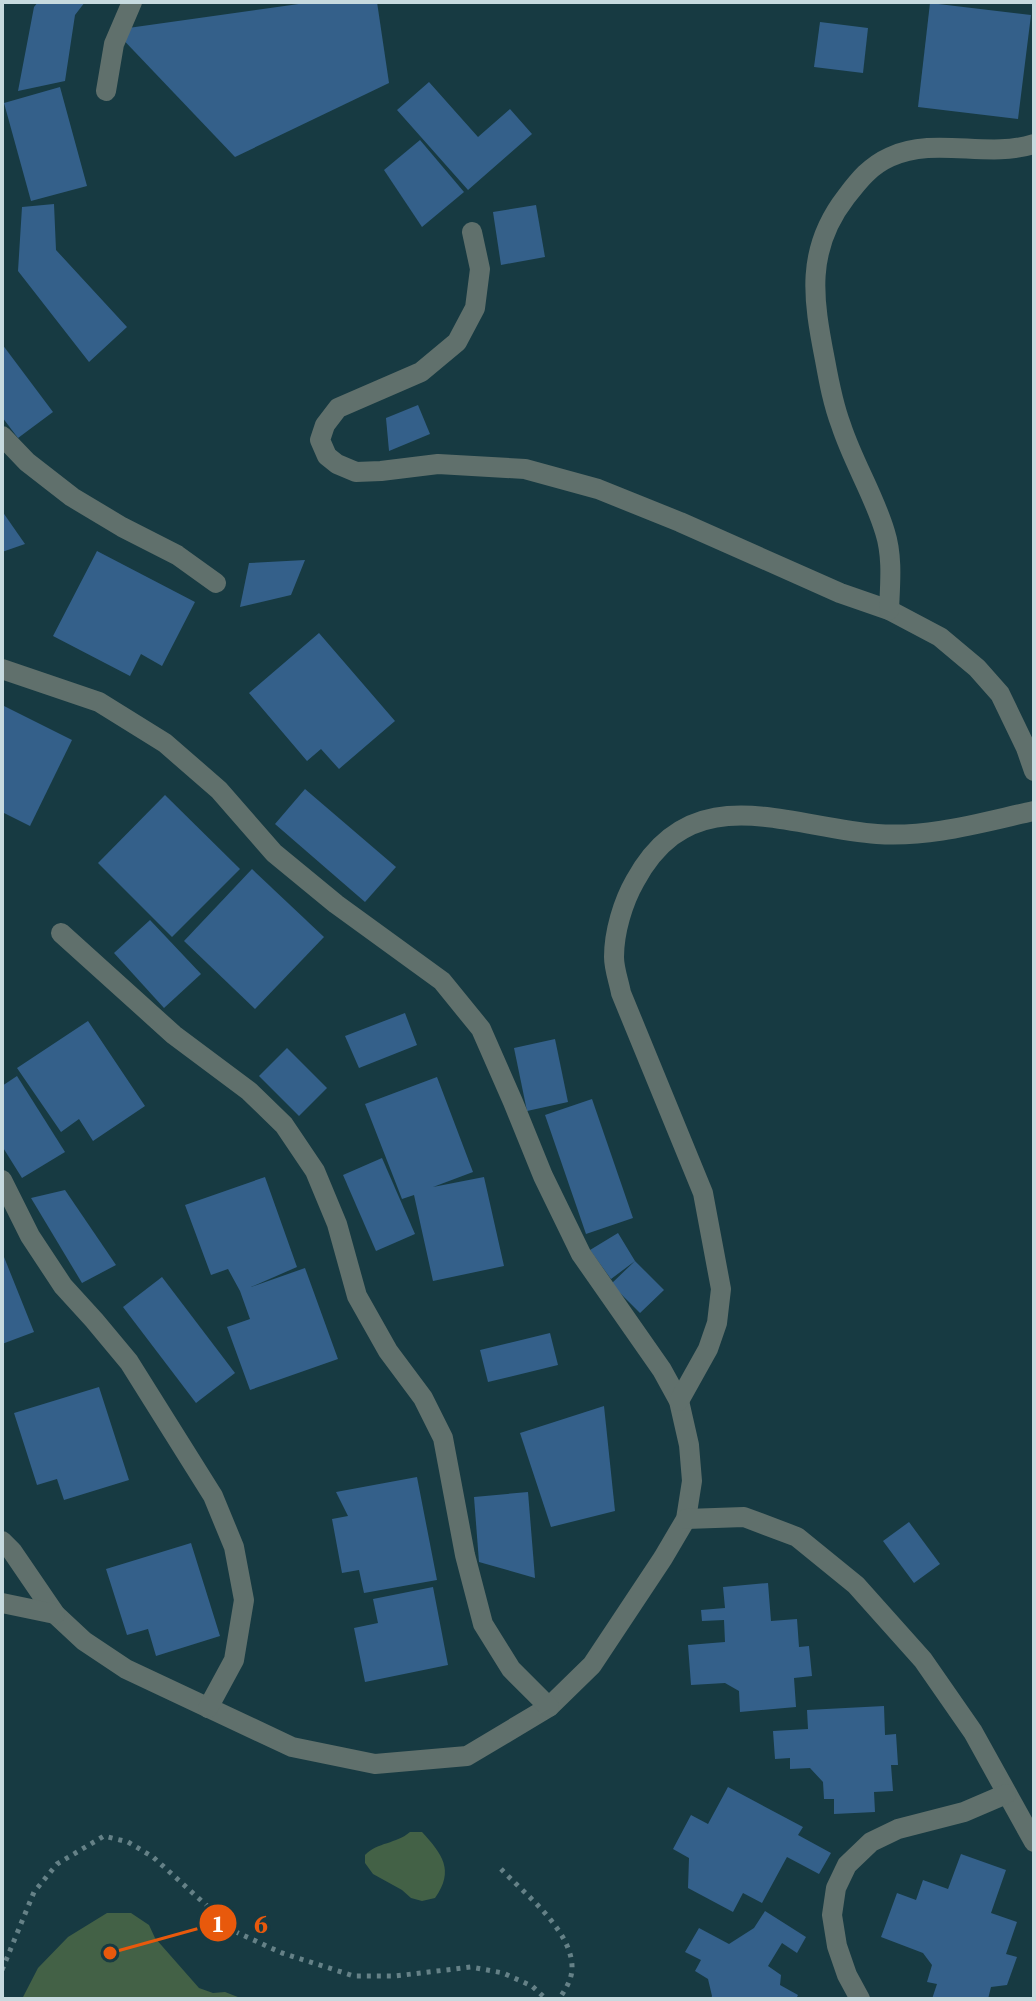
<svg xmlns="http://www.w3.org/2000/svg" width="1036" height="2001" font-family="'Source Serif 4',serif">
<style>
.green{fill:#436146}
.building{fill:#34608a}
.lines{fill:none;stroke-linecap:round;stroke-linejoin:round}
.path{stroke:#658187;stroke-width:5;stroke-dasharray:4 6;stroke-linecap:butt}
.minor{stroke:#60706c;stroke-width:20}
.leader{fill:none;stroke:#e8590c;stroke-width:3}
.callout-dot{fill:#e8590c;stroke:#173a42;stroke-width:3}
.mark-label{font-size:24px;text-anchor:middle;font-weight:bold;fill:#fff}
.callout-label{font-size:26px;text-anchor:middle;font-weight:bold;fill:#e8590c;stroke:#173a42;stroke-width:6;stroke-linejoin:round;paint-order:stroke}
</style>
<rect width="100%" height="100%" fill="#173a42"/>
<g class="green">
<path d="M410 1832H422C442 1854 455 1870 435 1898L422 1901 411 1898 402 1890 373 1874 365 1863V1855C378 1842 396 1844 410 1832Z"/>
<path d="M107 1913H131L149 1925 155 1938 199 1988 213 1993 225 1992 243 1999H22L38 1968 68 1937Z"/>
</g>
<g class="building">
<path d="M38 2H85L75 15 65 81 18 91 34 7Z"/>
<path d="M313 2H377L389 83 235 157 114 30Z"/>
<path d="M930 3 1031 15 1018 119 918 107Z"/>
<path d="M820 22 868 28 863 73 814 67Z"/>
<path d="M429 82 478 137 510 109 532 134 468 190 397 110Z"/>
<path d="M60 87 87 186 31 201 4 103Z"/>
<path d="M420 140 464 192 422 227 384 170Z"/>
<path d="M54 204 56 250 127 327 89 362 18 271 22 207Z"/>
<path d="M536 205 545 257 501 265 493 212Z"/>
<path d="M2 344 53 412 18 438 2 417Z"/>
<path d="M418 405 430 434 389 451 386 418Z"/>
<path d="M2 511 25 544 2 552Z"/>
<path d="M97 551 195 602 162 666 141 654 130 676 53 636Z"/>
<path d="M305 560 291 595 240 607 249 563Z"/>
<path d="M319 633 395 721 339 769 321 749 307 761 249 693Z"/>
<path d="M2 705 72 740 30 826 2 812Z"/>
<path d="M305 789 396 867 365 902 275 824Z"/>
<path d="M165 795 240 869 172 937 98 863Z"/>
<path d="M252 869 324 937 255 1009 184 941Z"/>
<path d="M150 920 201 974 164 1008 114 953Z"/>
<path d="M405 1013 417 1045 359 1068 345 1036Z"/>
<path d="M88 1021 145 1106 93 1141 79 1119 61 1132 17 1068Z"/>
<path d="M555 1039 568 1102 527 1111 514 1048Z"/>
<path d="M287 1048 327 1088 299 1116 259 1076Z"/>
<path d="M17 1076 65 1152 22 1178 2 1146V1086Z"/>
<path d="M437 1077 473 1172 433 1187 484 1177 504 1266 433 1281 414 1195 402 1199 365 1104Z"/>
<path d="M592 1099 633 1218 586 1234 545 1115Z"/>
<path d="M382 1158 415 1234 376 1251 343 1175Z"/>
<path d="M265 1177 297 1267 251 1287 305 1268 338 1359 250 1390 227 1327 250 1319 240 1291 228 1269 211 1275 185 1205Z"/>
<path d="M65 1190 116 1265 82 1283 31 1198Z"/>
<path d="M618 1233 635 1261 664 1290 640 1313 611 1284 635 1261 611 1279 590 1250Z"/>
<path d="M2 1252 34 1332 2 1344Z"/>
<path d="M162 1277 235 1373 196 1403 123 1307Z"/>
<path d="M550 1333 558 1365 488 1382 480 1350Z"/>
<path d="M99 1387 129 1480 64 1500 57 1479 37 1485 14 1413Z"/>
<path d="M604 1406 615 1511 551 1527 520 1433Z"/>
<path d="M417 1477 437 1580 364 1593 359 1570 342 1573 332 1519 348 1516 336 1492Z"/>
<path d="M528 1492 535 1578 479 1562 474 1497Z"/>
<path d="M909 1522 940 1564 914 1583 883 1541Z"/>
<path d="M191 1543 220 1636 156 1656 148 1629 127 1635 106 1569Z"/>
<path d="M768 1583 771 1621 797 1619 799 1647 809 1646 812 1676 794 1678 796 1707 740 1712 739 1691 725 1683 691 1685 688 1645 725 1642 724 1620 702 1621 701 1610 725 1608 723 1587Z"/>
<path d="M433 1587 448 1665 365 1682 354 1628 378 1623 373 1599Z"/>
<path d="M884 1706 885 1735 896 1734 898 1765H891L893 1791 874 1792 875 1812 834 1814V1799H824L823 1782 810 1768 790 1769V1758L775 1759 773 1731 808 1729 807 1710Z"/>
<path d="M728 1787 803 1827 798 1835 831 1853 819 1874 787 1857 762 1903 743 1893 733 1912 688 1888 689 1858 673 1849 691 1815 708 1824Z"/>
<path d="M961 1854 1006 1870 991 1913 1017 1922 1006 1954 1017 1957 1007 1985 991 1987 988 1999H932L937 1984 927 1982 932 1965 923 1953 881 1937 897 1893 916 1900 923 1880 948 1889Z"/>
<path d="M765 1911 806 1937 797 1953 782 1943 768 1966 781 1975 780 1985 798 1995 796 1999H711L712 1996 708 1979 695 1971 701 1960 685 1952 699 1928 729 1944 754 1928Z"/>
</g>
<g class="lines">
<g class="path">
<path d="M501 1869C526 1895 574 1932 572 1970 571 1981 565 1990 559 1999"/>
<path d="M2 1970 34 1892 57 1864 104 1836 128 1842 153 1857 236 1932 282 1953 354 1976H395L471 1967 503 1973 532 1986 546 1999"/>
</g>
<g class="minor">
<path d="M106 91 114 44 132 2"/>
<path d="M472 232 480 269 475 308 457 342 421 372 338 408 325 425 320 440 327 456 337 464 356 472 381 471 438 464 525 469 598 489 680 522 840 593 889 610 940 637 977 668 1000 694 1026 748 1034 771"/>
<path d="M2 436 27 462 72 497 122 527 177 555 216 583"/>
<path d="M889 610C890 585 893 557 885 532 874 495 853 462 841 425 833 404 829 382 825 360 813 299 805 250 846 197 859 180 870 166 890 157 935 136 987 159 1034 144"/>
<path d="M2 669 99 702 165 743 219 790 274 853 336 904 442 981 481 1029 513 1102 543 1176 581 1254 662 1370 679 1401 689 1445 692 1481 686 1519 663 1558 592 1665 549 1707 467 1756 375 1764 292 1747 126 1669 84 1641 55 1614 12 1551 2 1541"/>
<path d="M61 933 174 1035 249 1091 284 1125 315 1171 337 1224 357 1296 388 1351 423 1398 443 1438 465 1555 483 1624 511 1669 549 1707"/>
<path d="M2 1180 30 1236 63 1286 94 1320 129 1362 213 1496 234 1547 244 1600 234 1660 208 1708"/>
<path d="M679 1401 708 1349 717 1323 721 1289 703 1193 621 993C619 982 614 969 614 957 614 932 623 902 635 881 692 776 786 827 877 834 930 838 983 822 1034 811"/>
<path d="M686 1519 744 1517 797 1537 856 1585 923 1660 973 1732 1034 1842"/>
<path d="M2 1603 55 1614"/>
<path d="M860 1999 847 1975 837 1946 832 1915 836 1888 847 1865 871 1842 898 1829 964 1812 1006 1794"/>
</g>
</g>
<path class="leader" d="M110 1953L218 1923"/>
<g class="callout-dot">
<circle cx="110" cy="1953" r="8"/>
<circle cx="218" cy="1923" r="20"/>
</g>
<g class="mark-label">
<text x="218" y="1932">1</text>
</g>
<g class="callout-label">
<text x="261" y="1933">6</text>
</g>
<rect width="1036" height="2001" fill="none" stroke="#c7dadf" stroke-width="8"/>
</svg>
